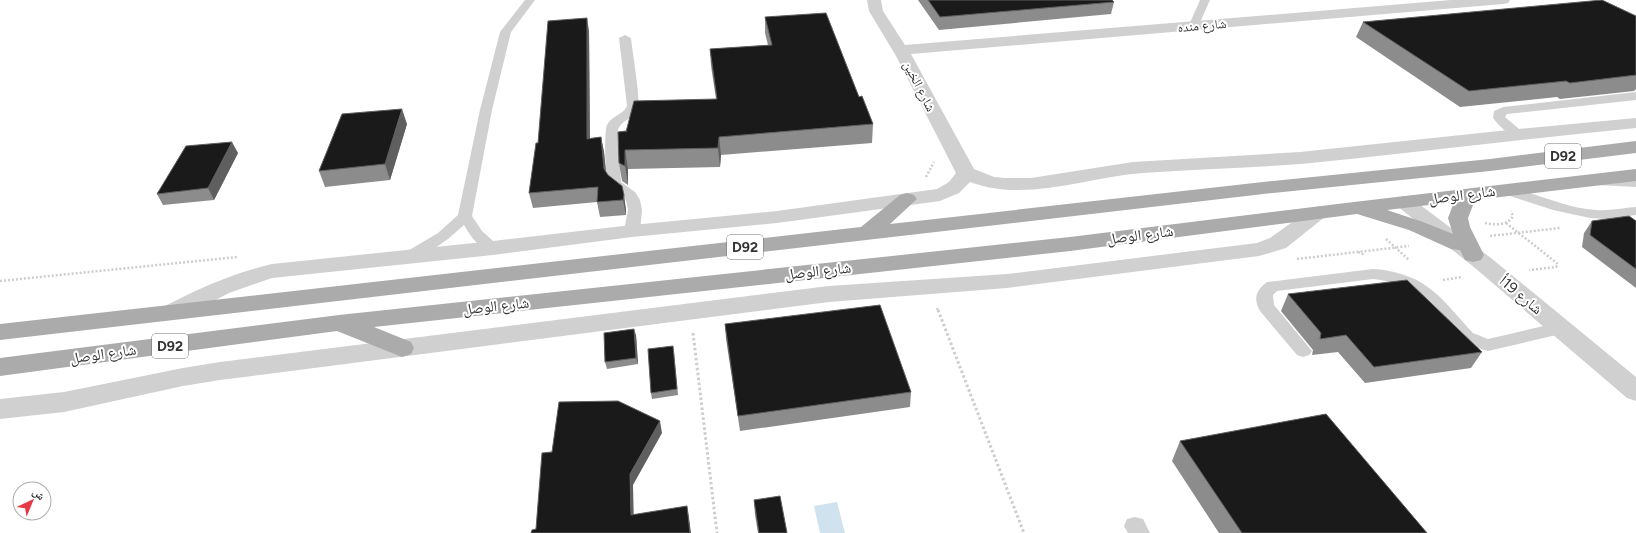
<svg xmlns="http://www.w3.org/2000/svg" width="1636" height="533" font-family="Figtree,'Noto Naskh Arabic',sans-serif">
<style>
.water{fill:#cfe2ee}
.lines{fill:none;stroke-linecap:round;stroke-linejoin:round}
.path-far1{stroke:#cdcdcd;stroke-width:2.5;stroke-dasharray:2 2;stroke-linecap:butt}
.path{stroke:#cdcdcd;stroke-width:3;stroke-dasharray:2.5 2.5;stroke-linecap:butt}
.service{fill:#d0d0d0;fill-rule:evenodd}
.minor{fill:#d0d0d0;fill-rule:evenodd}
.primary{fill:#ababab;fill-rule:evenodd}
.wall{fill:#8c8c8c}
.shaded-wall{fill:#5f5f5f}
.building{fill:#1a1a1a;stroke:#5f5f5f}
.labels{text-anchor:middle;stroke-width:4;stroke-linejoin:round;paint-order:stroke}
.far-street-label{font-size:13px;fill:#333;stroke:#fff}
.shield{fill:#fff;stroke:#707070;stroke-width:1}
.shield-label{font-size:14px;font-weight:bold;fill:#333}
.street-label{font-size:15px;fill:#333;stroke:#fff}
</style>
<rect width="100%" height="100%" fill="#fff"/>
<path class="water" d="M837 502 845 533H847H820L814 506Z"/>
<g class="lines">
<g class="path-far1">
<path d="M926 177 934 162"/>
<path d="M1485 223C1494 225 1508 226 1513 216L1511 211"/>
<path d="M1506 223 1558 264 1556 267 1529 270"/>
<path d="M1490 236 1560 228"/>
<path d="M1386 239 1409 260"/>
<path d="M1358 252 1365 255"/>
<path d="M1297 259 1409 246"/>
<path d="M1443 280 1462 277"/>
<path d="M0 281 237 257"/>
<path d="M937 308 938 311"/>
</g>
<g class="path">
<path d="M938 310 1024 533"/>
<path d="M693 333 717 533"/>
</g>
<g class="service">
<path d="M525 0H535L511 32 492 110 472 216 482 231 501 248 499 251C483 255 471 237 464 225L448 239 418 260 412 261 406 260 404 256 406 252 438 233 458 215 480 110 500 32Z"/>
<path d="M1200 0H1210L1198 27H1190L1189 25Z"/>
<path d="M625 35 631 38C632 49 641 102 638 108 634 119 621 120 618 130L621 182 635 192 640 200 642 210 640 231 637 234 632 236 627 234 624 231 628 210 626 200C620 193 611 192 608 183 605 178 604 130 607 125 611 116 623 115 627 106L619 38Z"/>
<path d="M1636 92V100L1507 114 1505 117 1525 134 1523 137C1512 139 1499 126 1493 118L1494 111 1503 107Z"/>
<path d="M1602 178 1636 179V187L1597 185 1595 182 1597 179Z"/>
<path d="M1506 186C1536 193 1565 208 1596 210 1609 211 1623 208 1636 207V215L1607 219 1590 218 1553 210 1501 193 1499 190 1501 187Z"/>
<path d="M1373 269C1392 270 1414 276 1429 288 1445 299 1459 319 1473 333L1488 339 1561 322 1567 324 1570 328 1567 332 1561 334 1488 351 1468 345 1461 341C1435 314 1414 282 1373 279L1277 291 1273 295 1274 305 1312 351 1309 355 1303 357 1297 355 1260 311C1253 299 1256 290 1267 282Z"/>
<path d="M1135 517 1143 519 1150 533H1128L1124 526 1127 519Z"/>
</g>
<g class="minor">
<path d="M867 0H881L883 11 905 45 1451 0H1510L1508 3 1503 4 911 54 974 169 994 177 1005 178H1031L1133 162 1300 152 1518 129 1636 118V128C1524 139 1413 153 1301 164 1249 168 1196 169 1143 173 1085 177 1027 203 970 182L959 193 940 201 777 223 632 237 493 255 272 278 229 293 181 318 173 320 165 318 161 312 165 306C199 288 234 273 272 264L493 241 632 225 777 211 937 189 949 182 956 173 896 56 869 11Z"/>
<path d="M1404 196 1411 198 1491 258 1636 377V401L1627 398 1475 268 1397 206 1394 202 1397 198Z"/>
<path d="M1319 206 1326 208 1329 212 1326 216 1286 248 1259 256 1007 288 829 302 220 380 183 386 64 412 0 419V399L64 392 183 368 220 362 829 286 1007 274 1257 243 1270 238 1312 208Z"/>
</g>
<g class="primary">
<path d="M1636 141V153L1490 171 1273 193 0 340V324L861 227 900 195 907 193 914 195 917 199 890 224 1273 181 1490 159Z"/>
<path d="M1636 169V181L1475 200 1468 218 1470 227 1484 255 1481 260 1473 262 1465 260 1460 250 1451 249 1409 230 1357 214 1070 251 374 327 411 342 414 348 411 354 402 357 337 331 0 376V358L339 315 1070 237 1354 202ZM1454 202 1448 218 1453 234 1423 222 1387 210Z"/>
</g>
</g>
<g class="wall">
<path d="M918 0H1112L1114 2 1111 14 939 30Z"/>
<path d="M1636 16V89L1634 91 1560 99 1557 97 1460 107 1356 37 1363 22Z"/>
<path d="M765 17 859 97 873 124 872 143 721 155 720 167 628 169V185L622 181 619 163 626 131 716 99 711 66 710 49 768 45 765 33Z"/>
<path d="M589 31 590 138 601 137 604 152 606 172 608 175 622 186 626 210V215L600 217 597 202 533 208 529 193 538 143Z"/>
<path d="M407 124 390 180 325 187 319 171Z"/>
<path d="M238 153 214 200 163 205 157 194Z"/>
<path d="M1592 221H1636V288L1582 247 1584 233Z"/>
<path d="M1288 294 1482 352 1471 368 1365 383 1338 352 1312 355 1313 350 1281 311Z"/>
<path d="M725 324 911 392 910 407 740 431 726 339Z"/>
<path d="M636 335 638 364 607 369 605 362Z"/>
<path d="M674 352 678 395 652 399 651 393Z"/>
<path d="M1180 441 1427 533H1219L1172 461Z"/>
<path d="M754 500 787 533H758L755 515Z"/>
</g>
<g class="shaded-wall">
<path d="M587 18 589 31 590 153 587 139Z"/>
<path d="M402 109 407 124 390 180 385 164Z"/>
<path d="M601 137 604 152 607 183 604 169Z"/>
<path d="M719 137 721 155 720 167 718 148Z"/>
<path d="M232 142 238 153 214 200 208 188Z"/>
<path d="M625 150 628 169V185L625 166Z"/>
<path d="M624 195 626 210V215L623 200Z"/>
<path d="M634 329 636 335 638 364 636 358Z"/>
<path d="M660 421 662 433 633 485 634 527 631 515 630 474Z"/>
<path d="M687 506 689 518 691 533H690Z"/>
</g>
<g class="building">
<path d="M928 0H1112L1114 2 940 17Z"/>
<path d="M1602 0 1636 16V75L1570 83 1566 81 1469 91 1363 22Z"/>
<path d="M826 13 859 97 862 96 873 124 719 137 718 148 625 150V166L619 163 618 132 626 131V132L634 101 717 99 710 49 772 45 765 17Z"/>
<path d="M587 18V139L601 137 604 169 608 175 622 186 624 195 623 200 597 202 598 187 529 193 536 143H538L548 21Z"/>
<path d="M402 109 385 164 319 171 342 114Z"/>
<path d="M232 142 208 188 157 194 186 146Z"/>
<path d="M1629 216 1636 221V269L1590 235 1592 221Z"/>
<path d="M1407 280 1482 352 1374 367 1346 335 1320 339 1321 333 1288 294Z"/>
<path d="M880 305 911 392 738 416 725 324Z"/>
<path d="M634 329 636 358 605 362 604 333Z"/>
<path d="M673 346 677 389 651 393 648 349Z"/>
<path d="M618 401 660 421 630 474 631 515 687 506 690 533H531L532 530 536 529 542 453 552 452 559 402Z"/>
<path d="M1326 414 1427 533H1242L1180 441Z"/>
<path d="M780 496 787 533H759L754 500Z"/>
</g>
<g class="labels">
<g class="far-street-label">
<text transform="translate(1202 25) rotate(-5)" y="5">شارع منده</text>
<text transform="translate(920 86) rotate(63)" y="5">شارع الخين</text>
</g>
<g class="shield">
<rect x="1545" y="144" width="36" height="24" rx="3"/>
<rect x="727" y="235" width="36" height="24" rx="3"/>
<rect x="152" y="334" width="36" height="24" rx="3"/>
</g>
<g class="shield-label">
<text x="1563" y="161">D92</text>
<text x="745" y="252">D92</text>
<text x="170" y="351">D92</text>
</g>
<g class="street-label">
<text transform="translate(1462 195) rotate(-7)" y="5">شارع الوصل</text>
<text transform="translate(1140 235) rotate(-7)" y="5">شارع الوصل</text>
<text transform="translate(818 271) rotate(-6)" y="5">شارع الوصل</text>
<text transform="translate(1521 295) rotate(40)" y="5">شارع 19أ</text>
<text transform="translate(496 306) rotate(-6)" y="5">شارع الوصل</text>
<text transform="translate(103 354) rotate(-8)" y="5">شارع الوصل</text>
</g>
</g>
<g transform="translate(32 501) rotate(44)"><circle r="19" fill="#ffffff" stroke="#adadad"/>
<path d="M0-3L7 15L0 10L-7 15Z" fill="#e63946"/>
<text y="-6" font-size="11" font-weight="bold" text-anchor="middle" fill="#333333">ش</text>
</g>
</svg>
